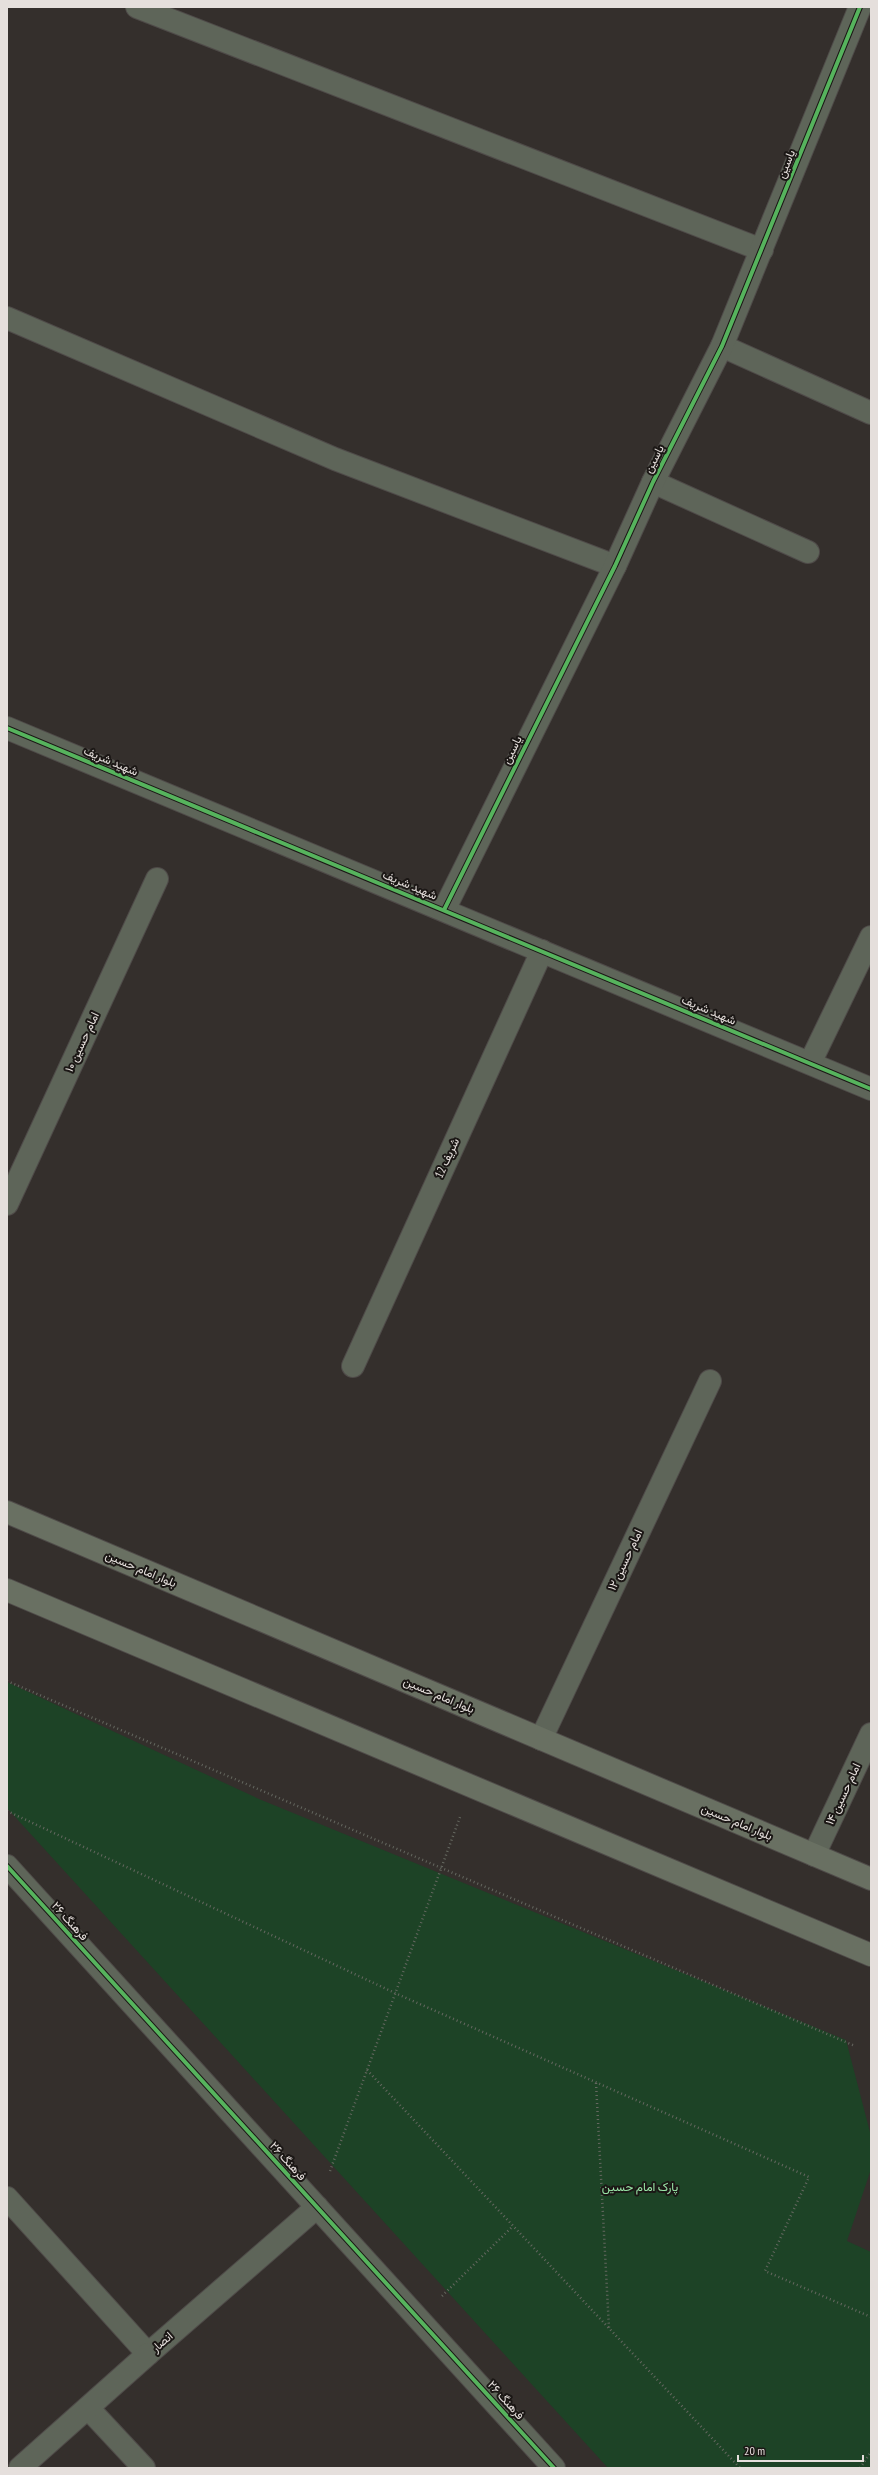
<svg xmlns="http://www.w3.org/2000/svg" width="878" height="2475" font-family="'PT Sans Narrow',Vazirmatn,sans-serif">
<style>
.green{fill:#1d4326}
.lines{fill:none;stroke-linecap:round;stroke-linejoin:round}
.street-casing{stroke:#4f4b49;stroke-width:24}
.secondary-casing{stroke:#4f4b49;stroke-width:24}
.path{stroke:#656860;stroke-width:2.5;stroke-dasharray:1 3;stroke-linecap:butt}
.street{stroke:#5e6559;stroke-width:22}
.secondary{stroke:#697062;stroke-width:22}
.cycleway-casing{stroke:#1b1715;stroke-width:6}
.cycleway{stroke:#56b35d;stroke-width:4}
.labels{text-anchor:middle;stroke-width:4;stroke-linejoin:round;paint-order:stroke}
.street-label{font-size:12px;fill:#e5dfdc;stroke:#1b1715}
.park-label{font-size:12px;fill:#9ae6a8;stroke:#1b1715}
</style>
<rect width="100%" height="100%" fill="#342f2c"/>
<path class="green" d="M7 1682 259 1799 846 2040 871 2136V2169L847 2241 871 2252V2468H608L7 1808Z"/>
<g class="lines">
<g class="street-casing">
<g id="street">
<path d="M137 7 762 250"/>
<path d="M7 318 335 459 615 566"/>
<path d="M722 346 871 413"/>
<path d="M653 482 808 552"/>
<path d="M7 728 871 1089"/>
<path d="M444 910 615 566 653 482 722 346 860 7"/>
<path d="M810 1063 871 937"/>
<path d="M7 1204 157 879"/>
<path d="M353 1366 542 951"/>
<path d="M541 1739 710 1381"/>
<path d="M814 1855 871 1734"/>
<path d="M7 1866 554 2468"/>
<path d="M7 2198 148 2354 317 2207"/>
<path d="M88 2408 144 2468"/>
<path d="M20 2468 148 2354"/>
</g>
</g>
<g class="secondary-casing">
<g id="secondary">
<path d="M7 1512 871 1879"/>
<path d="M7 1590 871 1955"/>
</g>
</g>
<g class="path">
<path d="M7 1681 855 2046"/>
<path d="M7 1811 395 1993 809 2177 765 2271 871 2317"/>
<path d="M367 2070 740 2468"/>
<path d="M596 2083 609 2328"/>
<path d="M330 2171 460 1817"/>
<path d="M442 2296 513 2226"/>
<path d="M860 2468 871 2452"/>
</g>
<use href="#street" class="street"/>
<use href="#secondary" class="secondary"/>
<g class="cycleway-casing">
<g id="cycleway">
<path d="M7 728 871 1089"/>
<path d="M444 910 615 566 653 482 722 346 860 7"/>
<path d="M7 1866 554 2468"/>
</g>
</g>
<use href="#cycleway" class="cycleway"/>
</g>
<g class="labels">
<g class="street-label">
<text transform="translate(786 164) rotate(-68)" y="4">یاسین</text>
<text transform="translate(654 459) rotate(-63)" y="4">یاسین</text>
<text transform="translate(512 750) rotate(-64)" y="4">یاسین</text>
<text transform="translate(111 761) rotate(23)" y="4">شهید شریف</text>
<text transform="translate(410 885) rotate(23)" y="4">شهید شریف</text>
<text transform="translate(709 1010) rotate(23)" y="4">شهید شریف</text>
<text transform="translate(82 1042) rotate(-65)" y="4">امام حسین ۱۰</text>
<text transform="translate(447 1158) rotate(-65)" y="4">شریف 12</text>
<text transform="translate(625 1560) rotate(-65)" y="4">امام حسین ۱۲</text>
<text transform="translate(141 1569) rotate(23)" y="4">بلوار امام حسین</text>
<text transform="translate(439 1695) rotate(23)" y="4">بلوار امام حسین</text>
<text transform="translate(843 1794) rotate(-65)" y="4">امام حسین ۱۴</text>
<text transform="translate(737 1822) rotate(23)" y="4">بلوار امام حسین</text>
<text transform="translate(70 1921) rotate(48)" y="4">فرهنگ ۲۶</text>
<text transform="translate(288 2161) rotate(48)" y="4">فرهنگ ۲۶</text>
<text transform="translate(162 2342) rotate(-41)" y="4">انصار</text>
<text transform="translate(506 2400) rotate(48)" y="4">فرهنگ ۲۶</text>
</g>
<g class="park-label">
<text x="640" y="2191">پارک امام حسین</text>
</g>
</g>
<rect width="878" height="2475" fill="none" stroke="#e5dfdc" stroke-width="16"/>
<path d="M738 2455v6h125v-6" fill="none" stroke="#e5dfdc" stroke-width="2"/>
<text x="744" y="2455" font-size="12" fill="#e5dfdc" stroke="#1b1715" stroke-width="3" paint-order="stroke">20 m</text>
</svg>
